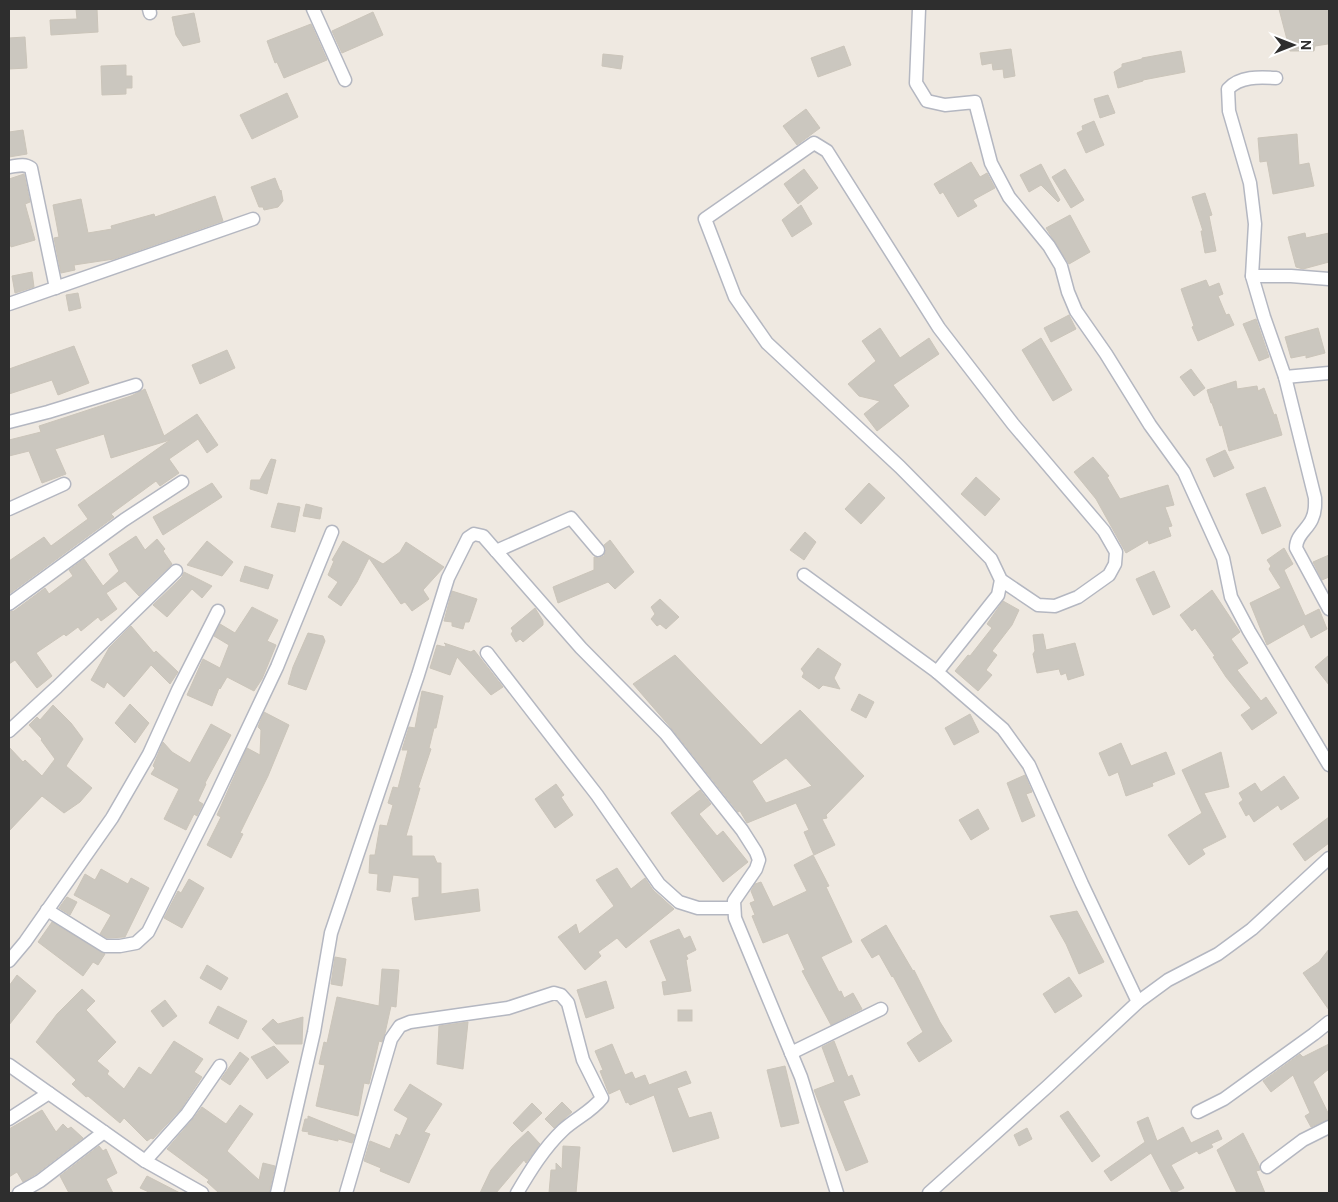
<svg xmlns="http://www.w3.org/2000/svg" width="1338" height="1202" font-family="'DM Sans',sans-serif">
<style>
.building{fill:#cbc7bf;stroke:#cbc5ba;fill-rule:evenodd}
.lines{fill:none;stroke-linecap:round;stroke-linejoin:round}
.minor-casing{stroke:#b4b7c1;stroke-width:15}
.minor{stroke:#fff;stroke-width:12}
</style>
<rect width="100%" height="100%" fill="#efe9e1"/>
<g class="building">
<path d="M76 9H97L98 32 51 35 50 20 77 19Z"/>
<path d="M1279 9H1329L1328 44 1315 46 1314 51H1290Z"/>
<path d="M373 12 383 35 342 53 332 31Z"/>
<path d="M194 13 200 42 183 46 176 35 172 17Z"/>
<path d="M311 24 327 60 284 78 277 62 275 63 267 41Z"/>
<path d="M25 37 27 68 9 69V38Z"/>
<path d="M844 46 851 65 818 77 811 58Z"/>
<path d="M1011 49 1015 76 1004 78 1003 69 993 70 992 63 982 65 980 53Z"/>
<path d="M1181 51 1185 72 1143 80V81L1118 88 1114 72 1122 67V64L1142 59V58Z"/>
<path d="M603 54 623 56 621 69 602 66Z"/>
<path d="M126 65V76H132V88H126V94L102 95 101 66Z"/>
<path d="M287 93 298 117 252 139 240 115Z"/>
<path d="M1108 95 1115 113 1100 118 1094 99Z"/>
<path d="M806 109 820 128 797 145 783 126Z"/>
<path d="M1094 121 1104 145 1086 153 1077 133 1083 130 1082 126Z"/>
<path d="M23 130 27 154 9 157V132Z"/>
<path d="M1297 134 1299 165 1309 163 1314 186 1273 194 1267 161 1260 162 1258 138Z"/>
<path d="M971 162 980 177 987 173 995 188 973 200 977 206 958 217 943 192 940 194 934 184Z"/>
<path d="M1041 164 1060 200 1058 202 1041 185 1029 192 1020 175Z"/>
<path d="M804 169 818 188 798 204 784 184Z"/>
<path d="M1065 169 1084 200 1071 208 1052 177Z"/>
<path d="M24 174 30 202 25 204 35 240 11 247 9 240V179Z"/>
<path d="M275 178 280 191 281 190 283 201 278 207 264 210 263 207H259L251 187Z"/>
<path d="M1205 193 1212 215 1209 216 1216 251 1205 253 1201 231H1203L1192 197Z"/>
<path d="M215 196 223 221 114 259 74 265 75 270 61 273 54 238 59 237 53 205 81 199 88 233 112 229 111 226 154 214 155 217Z"/>
<path d="M801 205 812 224 792 237 782 220Z"/>
<path d="M1070 215 1090 252 1069 264 1046 228Z"/>
<path d="M1305 233 1306 238 1329 233V262L1303 269 1296 267 1288 237Z"/>
<path d="M32 272 34 287 15 293 12 276Z"/>
<path d="M1206 280 1209 287 1219 283 1223 294 1218 296 1226 315 1229 314 1234 325 1198 341 1192 327 1194 326 1181 289Z"/>
<path d="M78 293 81 308 69 311 66 295Z"/>
<path d="M1069 315 1076 329 1051 342 1044 328Z"/>
<path d="M1256 319 1269 357 1259 361 1243 324Z"/>
<path d="M880 328 900 358 929 338 939 354 893 385 909 406 877 431 864 414 880 401 859 396 848 384 876 361 862 341Z"/>
<path d="M1318 328 1325 353 1306 358V355L1291 358 1285 337Z"/>
<path d="M1041 338 1072 390 1053 401 1022 350Z"/>
<path d="M74 346 89 383 58 395 52 380 9 394V369Z"/>
<path d="M227 350 235 368 200 384 192 365Z"/>
<path d="M1191 369 1205 388 1194 396 1180 377Z"/>
<path d="M1236 381 1237 389 1257 386 1258 391 1264 388 1274 415 1276 414 1282 435 1229 451 1222 425 1220 426 1212 403H1211L1207 390Z"/>
<path d="M145 389 164 436 197 414 218 445 207 453 198 439 169 459 179 473 160 486 156 481 111 514 114 517 9 594V561L44 537 51 546 88 519 78 505 170 440 111 458 104 434 55 449 66 474 42 483 29 451 9 456V440L41 432 39 426 131 396Z"/>
<path d="M1225 450 1234 468 1214 477 1206 459Z"/>
<path d="M1093 457 1109 476 1107 477 1120 499 1168 485 1174 505 1165 507 1172 526 1168 527 1171 536 1149 544 1148 540 1126 553 1096 499 1074 472Z"/>
<path d="M271 459 276 460 267 494 250 489 251 480H260Z"/>
<path d="M976 477 1000 499 985 516 961 494Z"/>
<path d="M212 483 222 497 163 535 153 517Z"/>
<path d="M869 483 885 498 861 524 845 509Z"/>
<path d="M1265 487 1281 526 1262 534 1246 494Z"/>
<path d="M278 503 300 507 295 532 271 527Z"/>
<path d="M306 504 322 508 320 519 303 516Z"/>
<path d="M805 532 816 542 804 560 790 550Z"/>
<path d="M136 536 145 550 157 539 165 549 163 551 172 564 139 596 125 581 106 593 117 609 101 621 98 617 81 631 78 627 66 636 64 634 36 653 52 676 37 688 15 660 9 664V612L14 611 45 588 49 594 73 576 69 570 84 559 103 586 119 571 109 554Z"/>
<path d="M610 540 634 572 615 589 608 582 558 603 553 587 594 570V557L599 558 604 556 606 549 604 545Z"/>
<path d="M207 541 233 562 222 576 187 565Z"/>
<path d="M343 541 383 564 400 552 406 542 444 567 423 590 429 599 412 611 405 602 401 604 369 558 357 582 341 606 328 597 338 582 328 575 334 561 332 560Z"/>
<path d="M1284 548 1293 564 1284 570 1305 616 1319 609 1327 629 1311 638 1304 624 1267 645 1250 603 1281 588 1269 569 1271 566 1267 560Z"/>
<path d="M1329 555V577L1322 580 1313 562Z"/>
<path d="M245 566 273 575 268 589 240 581Z"/>
<path d="M1154 571 1170 607 1153 615 1136 579Z"/>
<path d="M184 572 212 586 202 598 192 589 167 617 153 605 182 577Z"/>
<path d="M1212 590 1240 632 1231 639 1248 663 1237 670 1261 701 1266 697 1277 713 1252 730 1241 715 1251 708 1226 677 1213 657 1215 656 1195 628 1192 631 1180 615Z"/>
<path d="M452 591 477 599 469 622H465L463 629 452 626V622L444 621Z"/>
<path d="M660 599 679 617 666 629 660 624 657 626 651 619 655 614 651 607Z"/>
<path d="M1003 601 1019 610 1012 625 992 651 997 655 986 670 992 675 978 691 955 671 968 655 970 656 992 628 987 624Z"/>
<path d="M252 607 278 620 267 641 276 645 262 679 254 691 227 677 220 689 219 688 212 706 187 695 203 659 220 668 229 645 214 636 220 624 235 633Z"/>
<path d="M535 608 543 621V625L523 642 520 639 516 642 511 634 513 631 511 628Z"/>
<path d="M131 626 154 653 156 651 178 672 170 684 151 665 124 697 107 682 104 688 91 680 109 648Z"/>
<path d="M308 633 323 636 325 641 306 690 288 684 293 667Z"/>
<path d="M1043 634 1046 650 1075 643 1084 675 1068 680 1066 673 1061 675 1059 669 1037 673 1033 654 1035 651 1033 635Z"/>
<path d="M444 643 471 652 474 650 503 687 491 695 457 657 450 675 430 668 437 645 445 647 446 645Z"/>
<path d="M818 648 841 664 834 678 840 689 823 685 819 689 802 677 804 673 801 669Z"/>
<path d="M675 655 761 745 800 710 864 776 826 815 827 818 822 819 835 845 814 855 804 832 809 830 796 803 747 823 740 811 738 812 672 729 633 684ZM786 758 812 786 766 803 752 781Z"/>
<path d="M1329 655V685L1315 667Z"/>
<path d="M422 691 443 696 436 728H434L429 748 431 749 418 788H420L406 836H412V856H434L437 863H441V894L478 889 480 911 415 920 412 898 419 897V878L393 875 390 892 377 890 378 874 369 873 370 855H375L380 825 387 826 393 805 388 803 393 787 398 788 408 750H402L409 727 415 728Z"/>
<path d="M859 694 874 702 866 718 851 710Z"/>
<path d="M130 704 149 723 135 743 115 723Z"/>
<path d="M53 705 71 723 83 739 66 766 92 788 80 802 64 813 42 796 9 831V747L23 762 25 760 42 776 55 759 41 740 42 739 29 725 37 717 40 720Z"/>
<path d="M264 712 289 725 268 776 240 833 243 834 231 858 207 845 221 817 217 815 247 748 260 755 261 730 258 727Z"/>
<path d="M970 714 979 732 954 745 945 728Z"/>
<path d="M211 724 231 735 205 783 206 784 198 801 203 804 197 816 194 814 186 830 164 819 179 789 151 774 155 768 153 766 163 742 172 752 190 763Z"/>
<path d="M1121 743 1131 766 1166 752 1175 774 1152 783 1153 786 1126 796 1118 772 1109 776 1099 753Z"/>
<path d="M1221 752 1229 787 1204 793 1226 837 1202 849 1205 854 1189 865 1168 835 1202 813 1182 770Z"/>
<path d="M1025 775 1032 792 1026 794 1035 816 1022 822 1007 783Z"/>
<path d="M1284 776 1299 798 1281 810 1278 805 1254 822 1249 814 1246 816 1239 803 1243 800 1239 793 1255 783 1261 792Z"/>
<path d="M556 784 564 795 561 797 573 815 555 828 535 799Z"/>
<path d="M700 790 711 804 699 814 717 836 723 831 748 862 723 882 671 813Z"/>
<path d="M978 809 989 829 971 840 959 820Z"/>
<path d="M1329 817V843L1305 861 1293 844Z"/>
<path d="M813 855 829 886 826 887 852 942 821 957 839 992 841 991 844 998 853 993 862 1009 831 1025 802 971 805 970 788 933 763 943 752 916 755 915 750 903 755 901 751 891 755 884 761 882 773 907 807 891 794 865Z"/>
<path d="M617 868 631 889 645 878 653 890 674 909 626 948 617 938 598 952 601 956 585 970 558 937 576 924 579 934 614 906 596 880Z"/>
<path d="M101 869 128 884 131 878 149 888 125 937 107 938 100 934 111 915 74 895 85 874 95 880Z"/>
<path d="M189 879 204 888 182 928 164 918 178 891 181 893Z"/>
<path d="M67 897 77 902 70 915 59 908Z"/>
<path d="M1077 911 1104 962 1079 974 1066 944 1050 916Z"/>
<path d="M52 922 105 954 98 965 93 962 83 976 38 942Z"/>
<path d="M886 925 913 971 914 970 940 1022 952 1041 919 1062 907 1043 923 1032 893 976 892 977 879 954 872 958 861 940Z"/>
<path d="M679 929 684 939 690 936 696 950 686 955 688 959 686 960 691 991 664 995 662 982 667 981 650 941Z"/>
<path d="M1329 949V1010L1303 973 1319 962Z"/>
<path d="M335 957 346 959 342 986 331 984Z"/>
<path d="M207 965 228 978 221 990 200 978Z"/>
<path d="M382 969 399 970 396 1007 391 1006 385 1033 382 1042 379 1041 369 1084 364 1083 358 1116 316 1106 325 1065 319 1064 324 1042 327 1043 337 997 379 1006Z"/>
<path d="M17 975 36 991 9 1025V986Z"/>
<path d="M1069 977 1082 996 1055 1013 1043 994Z"/>
<path d="M606 981 614 1008 586 1018 577 990Z"/>
<path d="M82 989 95 1001 86 1010 116 1042 97 1061 109 1071 107 1074 124 1089 139 1067 151 1075 174 1041 203 1059 194 1072 202 1077 181 1109 153 1139 151 1138 147 1141 124 1118 120 1123 88 1096 86 1097 72 1084 76 1080 36 1042 57 1014Z"/>
<path d="M165 1000 177 1016 163 1027 151 1011Z"/>
<path d="M218 1006 247 1021 238 1039 209 1023Z"/>
<rect x="678" y="1010" width="14" height="11"/>
<path d="M303 1017 302 1044H276L262 1029 273 1019 278 1024Z"/>
<path d="M468 1022 463 1069 437 1064 439 1026Z"/>
<path d="M834 1041 848 1077 852 1075 860 1095 843 1101 868 1162 846 1171 814 1090 835 1082 822 1047Z"/>
<path d="M612 1044 625 1075 632 1072 635 1079 645 1075 649 1085 686 1071 691 1083 677 1088 689 1118 711 1112 719 1138 673 1152 654 1095 630 1105 628 1102 626 1103 620 1089 609 1094 600 1071 603 1070 595 1051Z"/>
<path d="M1329 1044V1069L1313 1082 1329 1115V1119L1311 1127 1305 1116 1310 1113 1293 1075 1271 1092 1263 1081 1300 1054 1303 1057Z"/>
<path d="M274 1046 289 1062 267 1079 251 1057Z"/>
<path d="M240 1052 249 1059 230 1085 221 1079Z"/>
<path d="M785 1066 799 1123 781 1127 767 1070Z"/>
<path d="M410 1084 442 1104 424 1132 430 1134 409 1183 380 1171 381 1168 364 1161 370 1141 390 1149 396 1134 400 1136 408 1118 394 1110Z"/>
<path d="M562 1102 572 1112 554 1128 545 1119Z"/>
<path d="M532 1103 542 1113 522 1132 513 1123Z"/>
<path d="M240 1105 253 1114 227 1151 259 1180 263 1163 275 1166 269 1193H219L207 1182 209 1180 167 1149 193 1119 202 1107 226 1124Z"/>
<path d="M42 1110 56 1132 63 1124 68 1129 71 1127 83 1138 36 1174 23 1182 17 1172 9 1177V1129Z"/>
<path d="M1068 1111 1100 1156 1092 1162 1060 1116Z"/>
<path d="M308 1116 355 1135 352 1143 338 1139V1141L308 1134 309 1132 302 1131 305 1119H308Z"/>
<path d="M1148 1117 1157 1141 1183 1127 1191 1143 1218 1130 1222 1139 1211 1144 1213 1147 1199 1154 1197 1151 1171 1165 1184 1188 1174 1193H1172L1151 1153 1111 1181 1104 1171 1145 1142 1137 1122Z"/>
<path d="M1027 1128 1032 1139 1019 1146 1014 1135Z"/>
<path d="M528 1131 540 1144 526 1163 524 1160 496 1193H480L491 1170 512 1146Z"/>
<path d="M1243 1133 1259 1165 1260 1170 1256 1171 1265 1193H1237L1217 1150Z"/>
<path d="M99 1146 103 1151 106 1149 117 1173 106 1179 113 1193H69L60 1176Z"/>
<path d="M563 1146 580 1147 576 1193H549L551 1170H556V1163L562 1169Z"/>
<path d="M147 1176 180 1193H151L140 1188Z"/>
</g>
<g class="lines">
<g class="minor-casing">
<g id="minor">
<path d="M149 9 150 13"/>
<path d="M313 9 345 80"/>
<path d="M919 9 916 83 927 101 945 105 975 102 991 163 1009 197 1049 246 1061 266 1068 292 1076 311 1106 354 1150 425 1184 472 1223 558 1231 597 1249 631 1329 765"/>
<path d="M1276 78C1259 77 1240 76 1228 89L1229 111 1250 183 1255 224 1252 276 1264 317 1285 377 1315 498C1315 505 1316 511 1312 519 1308 529 1296 535 1296 548L1329 609"/>
<path d="M9 167C17 166 24 163 31 168L56 288"/>
<path d="M1252 276H1291L1329 279"/>
<path d="M9 304 253 219"/>
<path d="M1285 377 1329 373"/>
<path d="M9 422 48 412 136 385"/>
<path d="M9 509 64 484"/>
<path d="M496 551 571 518 598 550"/>
<path d="M804 575 937 672 1003 729 1029 765 1082 884 1138 1002"/>
<path d="M9 604 124 520 182 482"/>
<path d="M487 653 597 795 659 884 679 902 698 908H733"/>
<path d="M937 672 998 595 1001 580 991 559 900 467 767 343 735 297 705 219 814 143 827 151 939 328 1013 424 1104 531 1116 552 1115 564 1109 575 1078 597 1055 606 1038 605 1001 580"/>
<path d="M9 731 57 687 176 571"/>
<path d="M47 910 105 946H120L136 943 148 932 214 800 277 667 332 532"/>
<path d="M9 961 25 942 112 818 149 754 178 690 218 611"/>
<path d="M791 1053 881 1009"/>
<path d="M9 1065 145 1161 202 1193"/>
<path d="M1198 1112 1224 1099 1314 1034 1329 1022"/>
<path d="M9 1119 49 1093"/>
<path d="M145 1161 187 1114 220 1066"/>
<path d="M1267 1167 1303 1140 1329 1127"/>
<path d="M19 1193 40 1181 104 1132"/>
<path d="M277 1193 314 1032 331 933 418 675 448 578 468 538 474 534 483 536 581 648 666 734 742 830 756 852 759 860 756 869 734 901 735 918 801 1077 837 1193"/>
<path d="M346 1193 391 1039 400 1026 410 1022 508 1008 554 993 561 995 568 1003 583 1060 602 1098C591 1112 576 1118 563 1130 544 1148 530 1171 517 1193"/>
<path d="M929 1193 1048 1086 1138 1002 1168 980 1218 954 1252 929 1329 858"/>
</g>
</g>
<use href="#minor" class="minor"/>
</g>
<rect width="1338" height="1202" fill="none" stroke="#2e2e2e" stroke-width="20"/>
<g transform="translate(1293 45) rotate(90)" stroke="#ffffff" stroke-width="4" paint-order="stroke">
<path d="M0-4L9 19L0 12L-9 19Z" fill="#2e2e2e"/>
<text y="-8" font-size="14" font-weight="bold" text-anchor="middle" fill="#2e2e2e">N</text>
</g>
</svg>
